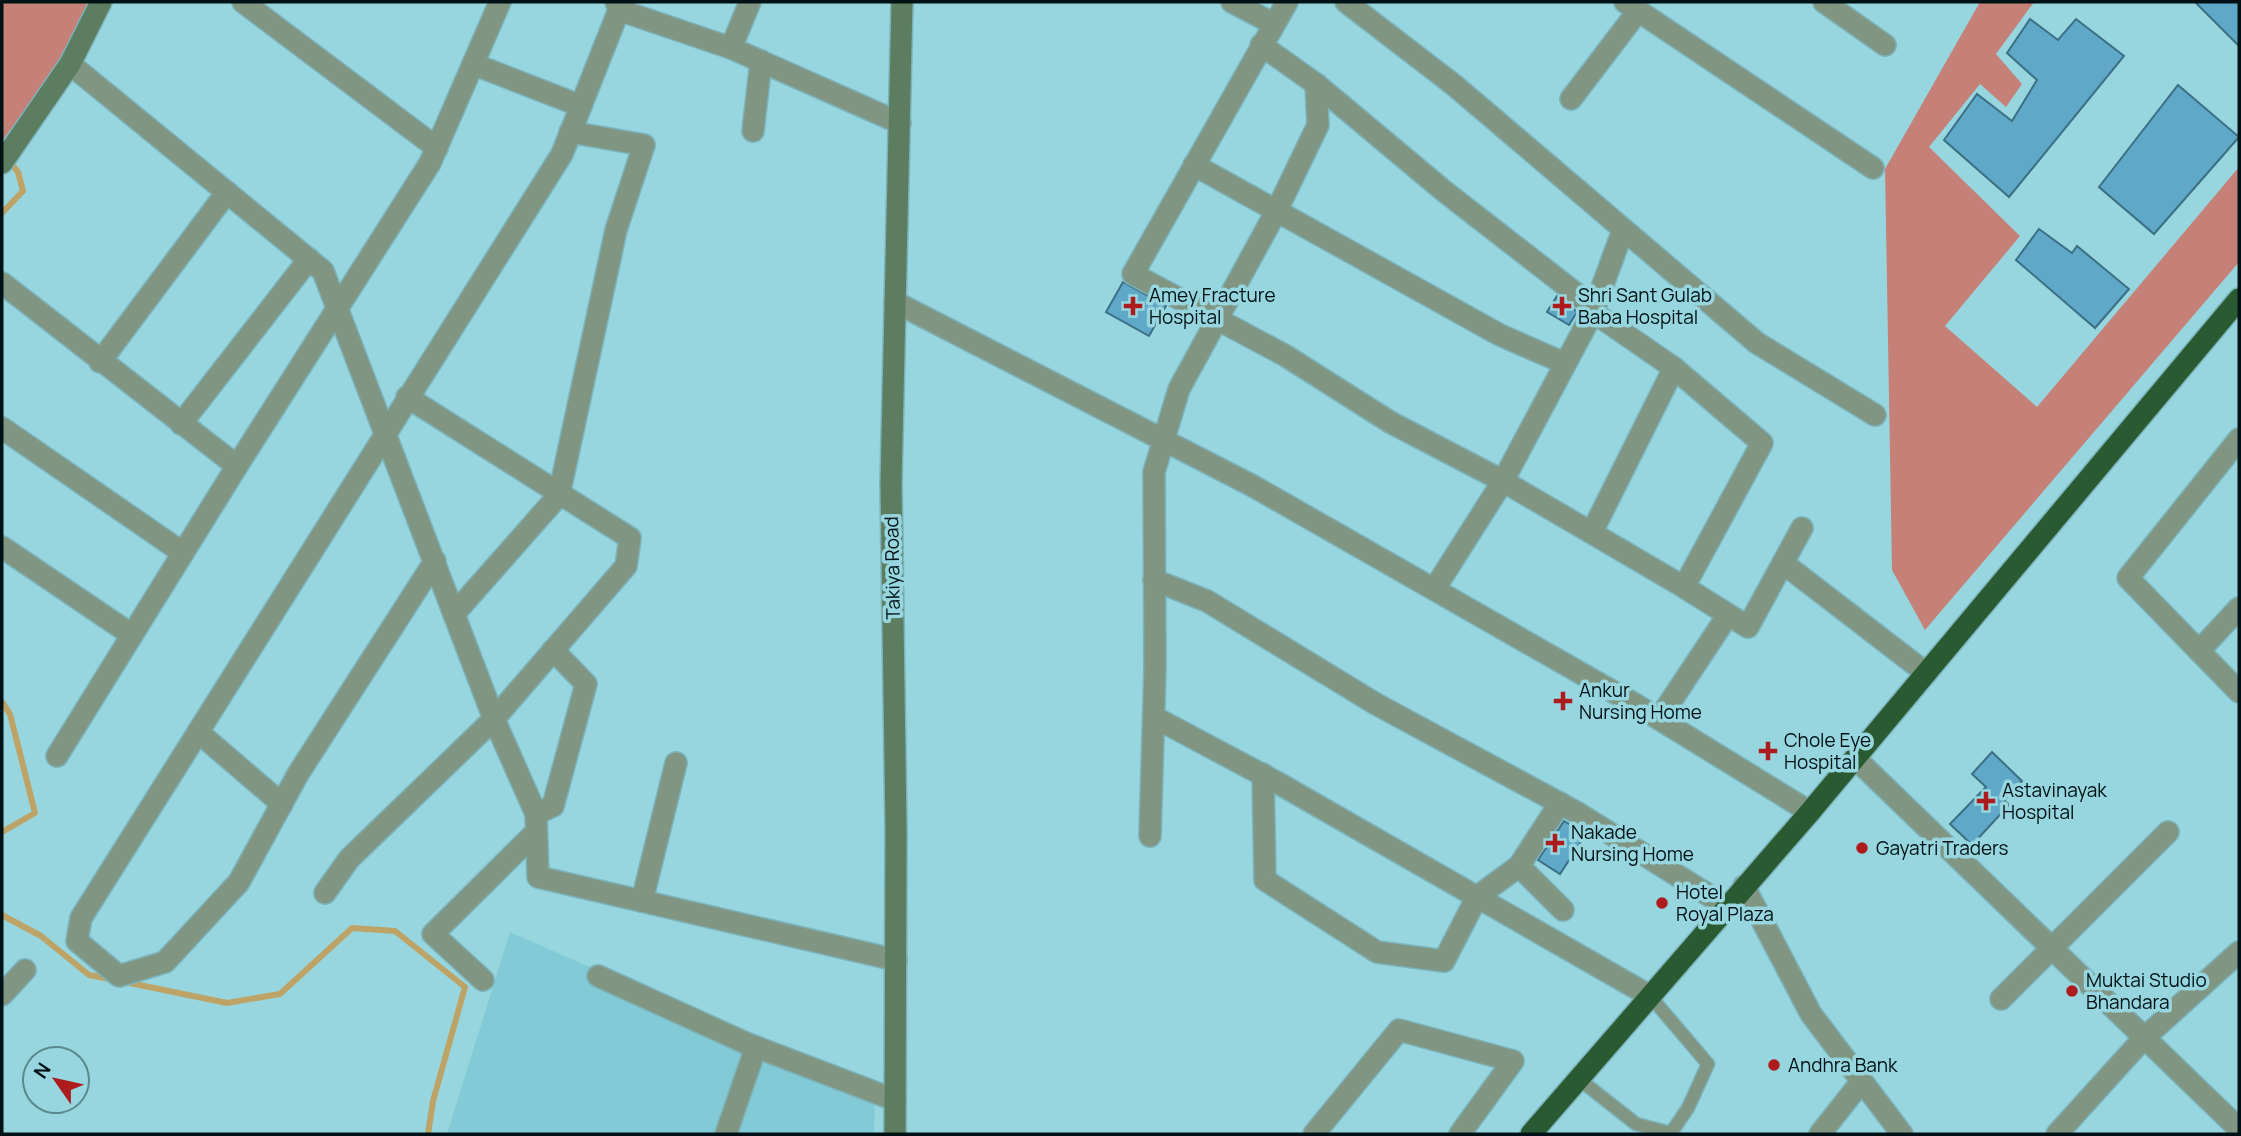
<svg xmlns="http://www.w3.org/2000/svg" width="2241" height="1136" font-family="Manrope,sans-serif">
<style>
.built{fill:#82cbd6}
.forest{fill:#c58178}
.lines{fill:none;stroke-linecap:round;stroke-linejoin:round}
.stream{stroke:#bea366;stroke-width:6}
.building{fill:#5fa8c7;stroke:#3c6f84;stroke-width:2}
.lane-casing{stroke:#7cb3bb;stroke-width:15}
.street-casing{stroke:#7cb3bb;stroke-width:24}
.secondary-casing{stroke:#7cb3bb;stroke-width:24}
.highway-casing{stroke:#7cb3bb;stroke-width:24}
.lane{stroke:#809682;stroke-width:12}
.street{stroke:#809682;stroke-width:21}
.secondary{stroke:#5c7d5f;stroke-width:21}
.highway{stroke:#295a31;stroke-width:21}
.poi-dot{fill:#ad1b1c;stroke:#97d6df;stroke-width:2.5}
.labels{text-anchor:middle;stroke-width:7;stroke-linejoin:round;paint-order:stroke}
.poi-label{font-size:19px;fill:#001215;stroke:#97d6df;text-anchor:start}
.street-label{font-size:19px;fill:#001215;stroke:#97d6df}
</style>
<rect width="100%" height="100%" fill="#97d6df"/>
<path class="built" d="M510 932 875 1092 874 1134H447Z"/>
<g class="forest">
<path d="M2 2H92L61 61 2 141Z"/>
<path d="M1980 2H2034L1996 54 2022 84 2006 107 1980 84 1929 147 2020 236 1945 326 2037 407 2239 167V262L1925 630 1892 570 1885 169Z"/>
</g>
<g class="lines">
<g class="stream">
<path d="M2 213 23 191 18 172 9 161"/>
<path d="M2 702 10 714 35 813 2 832"/>
<path d="M2 915 41 936 89 975 110 979"/>
<path d="M125 982 227 1003 280 994 352 928 395 931 465 987 433 1101 428 1134"/>
</g>
</g>
<g class="building">
<path d="M2195 2H2239V46Z"/>
<path d="M2030 19 2058 40 2076 19 2124 56 2009 197 1944 140 1977 94 2012 121 2037 80 2007 53Z"/>
<path d="M2178 85 2239 137 2154 234 2099 187Z"/>
<path d="M2039 229 2072 253 2077 246 2129 289 2095 328 2016 260Z"/>
<path d="M1123 282 1166 306 1149 336 1106 312Z"/>
<path d="M1557 296 1577 312 1569 325 1547 312Z"/>
<path d="M1992 752 2022 781 2004 800 2009 805 1972 845 1950 824 1986 787 1972 774Z"/>
<path d="M1564 821 1586 834 1560 874 1538 860Z"/>
</g>
<g class="lines">
<g class="lane-casing">
<path id="lane" d="M1579 1079 1636 1124 1671 1133 1688 1108 1708 1064 1650 996"/>
</g>
<g class="street-casing">
<g id="street">
<path d="M243 2 437 148"/>
<path d="M616 2 619 10 731 48"/>
<path d="M750 2 731 48 900 123"/>
<path d="M1232 2 1274 24"/>
<path d="M1287 2 1133 274 1286 356 1390 422 1503 481 1684 587 1762 443 1674 368 1593 312 1503 481 1435 588"/>
<path d="M1346 2 1454 85 1757 343 1875 415"/>
<path d="M1625 2 1873 168"/>
<path d="M1824 2 1885 45"/>
<path d="M1261 45 1316 84 1444 191 1583 299 1593 312"/>
<path d="M70 64 323 271 494 719 536 814 538 877 896 960"/>
<path d="M473 64 581 106"/>
<path d="M1571 99 1638 11"/>
<path d="M753 131 761 61"/>
<path d="M1194 165 1500 335 1564 363"/>
<path d="M2 283 237 466"/>
<path d="M895 302 1253 486 1633 703 1810 812"/>
<path d="M1593 312 1623 230"/>
<path d="M100 362 227 192"/>
<path d="M181 424 309 259"/>
<path d="M2 428 183 553"/>
<path d="M2239 439 2128 578 2239 692"/>
<path d="M1592 532 1674 368"/>
<path d="M2 547 132 635"/>
<path d="M435 561 298 774 239 882 165 962 119 976 77 941 81 918 562 154 622 2"/>
<path d="M1783 563 1926 673"/>
<path d="M1154 580 1207 601 1376 704 1576 812 1726 906"/>
<path d="M1684 587 1748 627 1802 528"/>
<path d="M454 614 559 495 616 230 644 145 570 132"/>
<path d="M2199 651 2239 608"/>
<path d="M1154 717 1278 783 1650 996"/>
<path d="M1659 719 1728 615"/>
<path d="M198 732 282 804"/>
<path d="M57 756 237 466 430 163 500 2"/>
<path d="M1855 758 2239 1129"/>
<path d="M1263 774 1265 880 1377 952 1444 961 1477 897 1519 866 1563 910"/>
<path d="M536 814 553 806 586 684 553 650"/>
<path d="M1150 836 1155 668 1154 472 1179 389 1277 210 1318 125 1316 84"/>
<path d="M1519 866 1560 803"/>
<path d="M1744 886 1811 1014 1902 1134"/>
<path d="M325 893 349 859 494 719 626 566 630 538 407 397"/>
<path d="M642 901 676 763"/>
<path d="M598 976 748 1044 895 1100"/>
<path d="M483 980 433 934 536 832"/>
<path d="M2 995 25 970"/>
<path d="M2001 999 2168 832"/>
<path d="M726 1134 756 1047"/>
<path d="M1314 1134 1399 1030 1513 1061 1460 1134"/>
<path d="M1820 1134 1862 1081"/>
<path d="M2057 1134 2143 1039 2239 952"/>
</g>
</g>
<g class="secondary-casing">
<g id="secondary">
<path d="M2 163 70 64 101 2"/>
<path d="M895 1134 896 829 891 483 902 2"/>
</g>
</g>
<g class="highway-casing">
<path id="highway" d="M1531 1134 1810 812 2239 299"/>
</g>
<use href="#lane" class="lane"/>
<use href="#street" class="street"/>
<use href="#secondary" class="secondary"/>
<use href="#highway" class="highway"/>
</g>
<g class="poi-dot">
<path d="M1129.5 295.5h7v7h7v7h-7v7h-7v-7h-7v-7h7z"/>
<path d="M1558.5 295.5h7v7h7v7h-7v7h-7v-7h-7v-7h7z"/>
<path d="M1559.5 690.5h7v7h7v7h-7v7h-7v-7h-7v-7h7z"/>
<path d="M1764.5 740.5h7v7h7v7h-7v7h-7v-7h-7v-7h7z"/>
<path d="M1982.5 790.5h7v7h7v7h-7v7h-7v-7h-7v-7h7z"/>
<path d="M1551.5 832.5h7v7h7v7h-7v7h-7v-7h-7v-7h7z"/>
<circle cx="1862" cy="848" r="7"/>
<circle cx="1662" cy="903" r="7"/>
<circle cx="2072" cy="991" r="7"/>
<circle cx="1774" cy="1065" r="7"/>
</g>
<g class="labels">
<g class="poi-label">
<text x="1149" y="302">Amey Fracture<tspan x="1149" dy="22">Hospital</tspan></text>
<text x="1578" y="302">Shri Sant Gulab<tspan x="1578" dy="22">Baba Hospital</tspan></text>
<text x="1579" y="697">Ankur<tspan x="1579" dy="22">Nursing Home</tspan></text>
<text x="1784" y="747">Chole Eye<tspan x="1784" dy="22">Hospital</tspan></text>
<text x="2002" y="797">Astavinayak<tspan x="2002" dy="22">Hospital</tspan></text>
<text x="1571" y="839">Nakade<tspan x="1571" dy="22">Nursing Home</tspan></text>
<text x="1876" y="855">Gayatri Traders</text>
<text x="1676" y="899">Hotel<tspan x="1676" dy="22">Royal Plaza</tspan></text>
<text x="2086" y="987">Muktai Studio<tspan x="2086" dy="22">Bhandara</tspan></text>
<text x="1788" y="1072">Andhra Bank</text>
</g>
<g class="street-label">
<text transform="translate(892 568) rotate(-91)" y="7">Takiya Road</text>
</g>
</g>
<rect width="2241" height="1136" fill="none" stroke="#001215" stroke-width="7"/>
<g transform="translate(56 1080) rotate(304)"><circle r="33" fill="#97d6df" stroke="#5b888e" stroke-width="2"/>
<path d="M0-5L12 26L0 18L-12 26Z" fill="#ad1b1c"/>
<text y="-10" font-size="19" font-weight="bold" text-anchor="middle" fill="#001215">N</text>
</g>
</svg>
